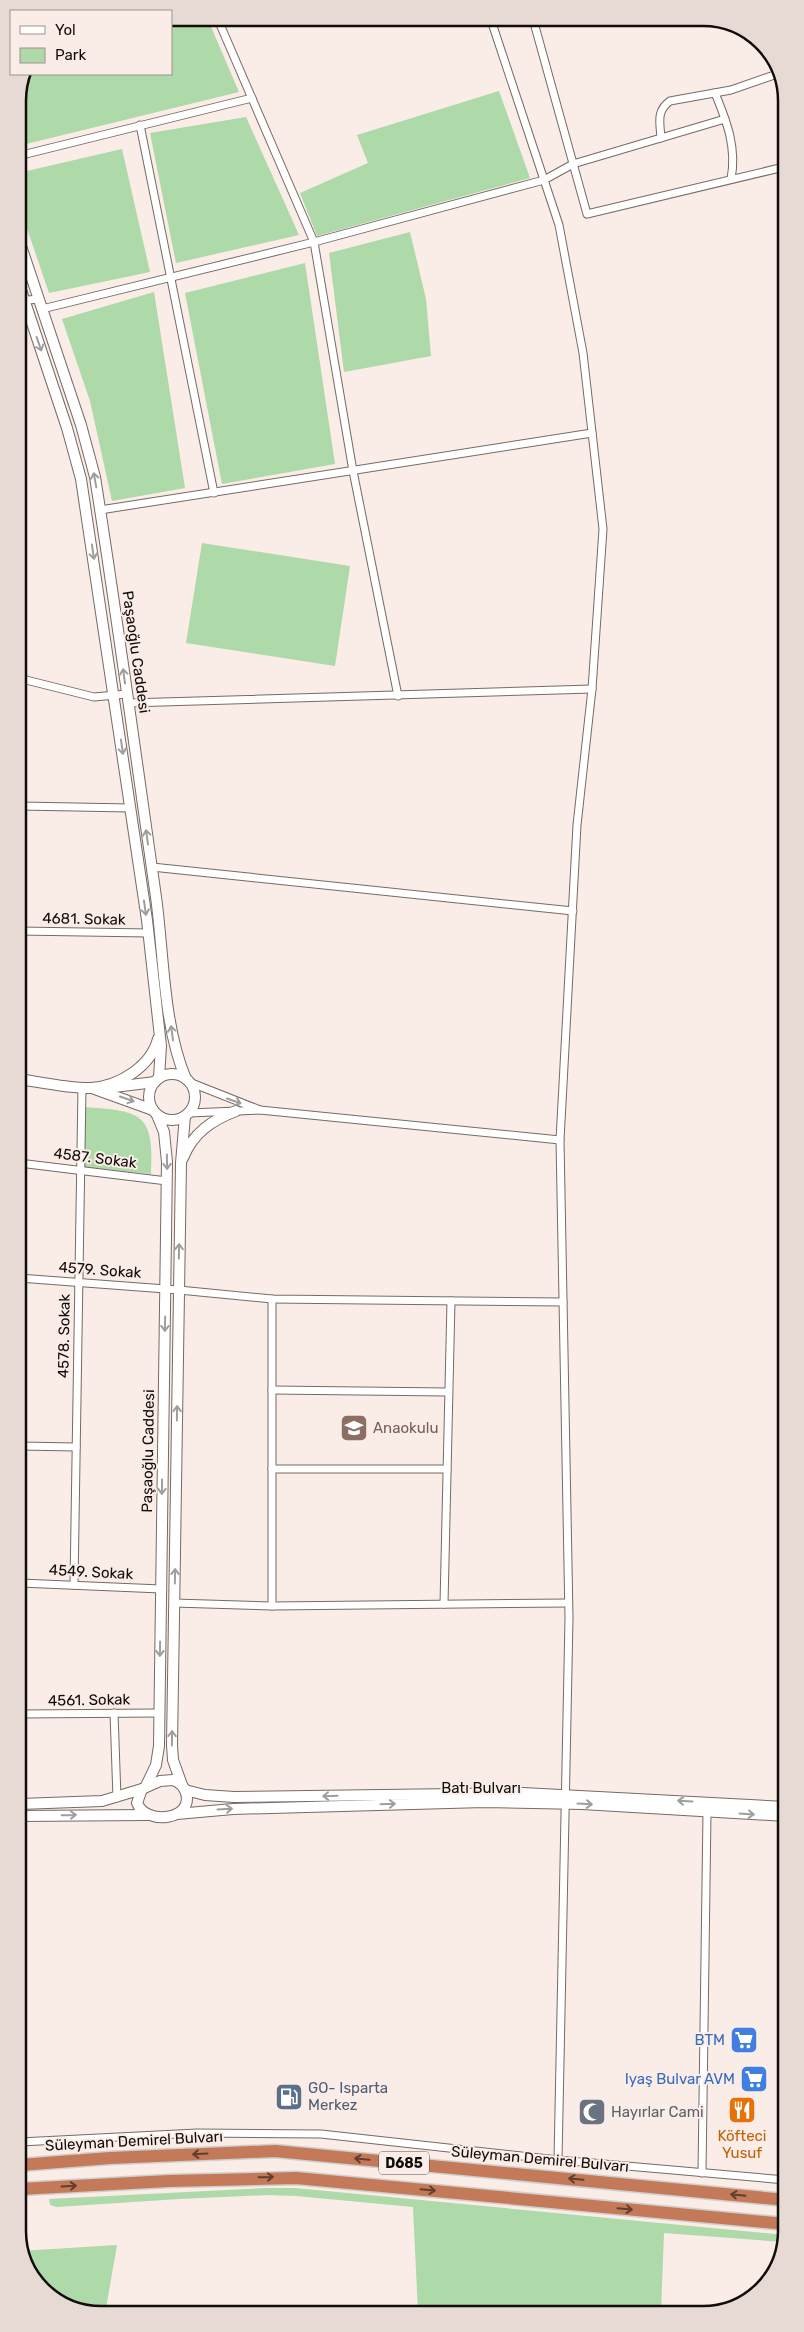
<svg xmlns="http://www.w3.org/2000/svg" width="804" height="2332" font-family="Rubik,sans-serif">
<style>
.green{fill:#aed9a8}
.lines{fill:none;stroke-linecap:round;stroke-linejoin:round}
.street-casing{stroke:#766a65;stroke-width:9}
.secondary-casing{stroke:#766a65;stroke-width:12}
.highway-casing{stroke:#cfcfce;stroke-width:15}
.street{stroke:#fff;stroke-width:7}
.secondary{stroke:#fff;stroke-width:10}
.highway{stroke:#c47a58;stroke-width:12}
.oneway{stroke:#a09e9d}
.oneway2{stroke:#623e2e}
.labels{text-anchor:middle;stroke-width:4;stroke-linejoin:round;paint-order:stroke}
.shield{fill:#faece6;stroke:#57504d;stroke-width:1}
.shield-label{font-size:14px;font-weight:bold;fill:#110d0b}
.street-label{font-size:15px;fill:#110d0b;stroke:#faece6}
.education-label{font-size:15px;fill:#785e54;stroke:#faece6;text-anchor:start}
.shop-label{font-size:15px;fill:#366cbe;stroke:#faece6;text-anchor:end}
.service-label{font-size:15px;fill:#4e5e75;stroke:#faece6;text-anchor:start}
.worship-label{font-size:15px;fill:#5b616d;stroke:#faece6;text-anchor:start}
.food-label{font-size:15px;fill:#c56008;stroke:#faece6}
.rim{fill:none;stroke:#110d0b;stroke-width:2.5}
</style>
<rect width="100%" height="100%" fill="#faece6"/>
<g class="green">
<path d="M209 22 239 92 18 146V96L28 74H171V23Z"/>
<path d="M499 91 530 178 317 236 300 193 368 163 357 135Z"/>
<path d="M246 117 299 235 176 263 150 133Z"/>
<path d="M122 149 150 272 49 293 18 202V173Z"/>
<path d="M410 232 426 299 431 356 344 372 329 253Z"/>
<path d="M305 263 335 464 222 484 185 293Z"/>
<path d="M154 292 185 488 112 501 90 401 62 319Z"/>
<path d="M202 543 350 566 335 666 186 643Z"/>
<path d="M83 1107C139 1111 155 1111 151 1174L83 1167Z"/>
<path d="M265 2188H295L785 2235 783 2242 664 2233 661 2312 418 2313 413 2207 296 2196 268 2195 179 2199 57 2207 50 2205 49 2199Z"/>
<path d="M117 2245 105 2314H96L50 2297 20 2253V2251Z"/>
</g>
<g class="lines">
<g class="street-casing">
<g id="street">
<path d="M533 19 587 214 784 167"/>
<path d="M491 20 559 225 583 353 603 529 592 689 577 825 560 1140 569 1618 558 2160"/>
<path d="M715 93C727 122 737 148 731 179"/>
<path d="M140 125 214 493"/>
<path d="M661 138C660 123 656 111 670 101L731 90 780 73"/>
<path d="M18 156 252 98"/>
<path d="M18 301 39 299"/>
<path d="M42 309 314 242 219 22"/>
<path d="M100 510 592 433"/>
<path d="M18 678 94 697 127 694"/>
<path d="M398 696 353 471 314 242 544 180 573 164 725 119"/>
<path d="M128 703 592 689"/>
<path d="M19 806 131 808"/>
<path d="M152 867 573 911"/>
<path d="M19 931 149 933"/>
<path d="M260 1110 560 1140"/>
<path d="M189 1113 260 1110 189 1082"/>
<path d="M19 1163 167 1181"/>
<path d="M19 1278 179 1290 272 1299 563 1302"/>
<path d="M272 1390 448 1392"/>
<path d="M19 1446 76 1447"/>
<path d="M272 1469H447"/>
<path d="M20 1583 161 1589"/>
<path d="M74 1585 82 1087"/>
<path d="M174 1603 272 1606 568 1603"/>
<path d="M444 1604 451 1301"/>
<path d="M272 1606V1299"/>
<path d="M114 1713 117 1798"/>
<path d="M20 1714 159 1713"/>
<path d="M20 2142 197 2133 321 2134 558 2160 786 2180"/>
<path d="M702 2173 707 1812"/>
</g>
</g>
<g class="secondary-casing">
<g id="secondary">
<path d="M18 237 81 425 95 477C117 616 136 757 156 897 164 955 163 1025 186 1079"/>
<path d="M18 281 67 428 81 479 147 920 161 1046 159 1078"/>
<circle cx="172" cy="1097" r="23"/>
<path d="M19 1079C39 1082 73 1089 91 1088 120 1086 151 1066 158 1039"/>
<path d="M92 1088 153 1110"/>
<path d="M106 1088 155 1082"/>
<path d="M183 1158C193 1133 212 1120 236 1111"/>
<path d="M173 1780C179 1782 184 1786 186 1793 194 1820 146 1826 137 1803L142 1789 160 1781Z"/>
<path d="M182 1785 173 1760 172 1745 181 1163 185 1116"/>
<path d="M146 1786 156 1765 159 1746 167 1162 164 1132 157 1115"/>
<path d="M185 1790 205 1795 234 1797 523 1793 786 1807"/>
<path d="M20 1804 102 1801 142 1789"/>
<path d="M177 1814 233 1809 484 1802 582 1804 786 1816"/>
<path d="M20 1816 147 1815"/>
</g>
</g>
<g class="highway-casing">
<g id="highway">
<path d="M20 2165 110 2158 275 2151 786 2200"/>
<path d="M20 2189 169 2181 296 2178 786 2224"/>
</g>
</g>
<use href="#street" class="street"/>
<use href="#secondary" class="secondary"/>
<use href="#highway" class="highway"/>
</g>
<defs><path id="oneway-shaft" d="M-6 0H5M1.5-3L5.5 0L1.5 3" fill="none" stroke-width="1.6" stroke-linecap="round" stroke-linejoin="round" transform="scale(1.25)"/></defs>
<g class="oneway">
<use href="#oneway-shaft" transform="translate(39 344) rotate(71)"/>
<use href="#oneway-shaft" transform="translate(95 480) rotate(-100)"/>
<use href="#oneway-shaft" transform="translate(93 552) rotate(82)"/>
<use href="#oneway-shaft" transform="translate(124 676) rotate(-98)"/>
<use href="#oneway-shaft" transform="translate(122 747) rotate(82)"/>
<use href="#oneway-shaft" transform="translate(147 837) rotate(-98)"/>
<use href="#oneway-shaft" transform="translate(145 908) rotate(82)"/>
<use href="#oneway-shaft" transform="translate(172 1033) rotate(-98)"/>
<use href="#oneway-shaft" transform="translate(127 1099) rotate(19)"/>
<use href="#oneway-shaft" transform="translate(234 1101) rotate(19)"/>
<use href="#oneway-shaft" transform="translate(167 1162) rotate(89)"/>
<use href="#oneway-shaft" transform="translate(179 1251) rotate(-89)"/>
<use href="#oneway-shaft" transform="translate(165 1324) rotate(91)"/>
<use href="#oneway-shaft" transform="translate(177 1413) rotate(-89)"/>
<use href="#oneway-shaft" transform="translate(162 1487) rotate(91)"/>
<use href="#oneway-shaft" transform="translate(175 1576) rotate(-89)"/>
<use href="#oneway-shaft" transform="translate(160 1649) rotate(91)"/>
<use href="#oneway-shaft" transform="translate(172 1738) rotate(-89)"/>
<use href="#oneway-shaft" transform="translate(330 1796) rotate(178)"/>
<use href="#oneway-shaft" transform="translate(685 1801) rotate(-177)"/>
<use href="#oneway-shaft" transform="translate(388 1804) rotate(-2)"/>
<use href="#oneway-shaft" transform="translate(585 1804) rotate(3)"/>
<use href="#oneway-shaft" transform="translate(225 1809) rotate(-3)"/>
<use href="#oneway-shaft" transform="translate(747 1814) rotate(4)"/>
<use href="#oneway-shaft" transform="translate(69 1815) rotate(-1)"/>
</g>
<g class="oneway2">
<use href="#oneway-shaft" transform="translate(200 2154) rotate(177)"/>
<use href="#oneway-shaft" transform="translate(362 2159) rotate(-175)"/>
<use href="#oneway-shaft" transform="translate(266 2177) rotate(-1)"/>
<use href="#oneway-shaft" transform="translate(576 2179) rotate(-175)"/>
<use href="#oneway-shaft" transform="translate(69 2186) rotate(-3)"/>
<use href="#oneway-shaft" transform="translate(428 2190) rotate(5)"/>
<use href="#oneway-shaft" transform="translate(738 2195) rotate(-174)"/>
<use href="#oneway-shaft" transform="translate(625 2209) rotate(5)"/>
</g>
<defs>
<g id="school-square" transform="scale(1.4375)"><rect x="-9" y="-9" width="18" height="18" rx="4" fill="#8d6e63" stroke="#faece6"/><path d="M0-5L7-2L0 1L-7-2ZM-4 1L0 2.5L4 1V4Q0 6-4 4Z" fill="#fff"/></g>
<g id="supermarket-square" transform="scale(1.4375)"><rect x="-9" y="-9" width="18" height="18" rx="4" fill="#3f7fe0" stroke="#faece6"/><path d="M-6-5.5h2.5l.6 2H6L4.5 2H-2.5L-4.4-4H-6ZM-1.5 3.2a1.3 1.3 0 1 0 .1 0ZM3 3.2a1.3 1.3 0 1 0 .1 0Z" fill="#fff"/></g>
<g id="fuel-square" transform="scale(1.4375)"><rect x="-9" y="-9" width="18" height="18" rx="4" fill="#5c6f8a" stroke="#faece6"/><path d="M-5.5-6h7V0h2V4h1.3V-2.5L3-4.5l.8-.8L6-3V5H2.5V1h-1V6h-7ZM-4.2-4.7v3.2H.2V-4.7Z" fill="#fff"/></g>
<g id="restaurant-square" transform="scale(1.4375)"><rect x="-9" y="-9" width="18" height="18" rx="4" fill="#e8710a" stroke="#faece6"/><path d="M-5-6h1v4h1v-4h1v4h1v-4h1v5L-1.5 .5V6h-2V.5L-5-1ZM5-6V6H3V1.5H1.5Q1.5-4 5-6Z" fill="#fff"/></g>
<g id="mosque-square" transform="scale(1.4375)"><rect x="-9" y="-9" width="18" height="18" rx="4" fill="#6b7280" stroke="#faece6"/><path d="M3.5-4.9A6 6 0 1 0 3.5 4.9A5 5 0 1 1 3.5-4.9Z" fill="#fff"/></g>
</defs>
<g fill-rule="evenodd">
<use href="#school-square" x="354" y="1428"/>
<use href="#supermarket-square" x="744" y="2040"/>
<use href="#supermarket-square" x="754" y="2079"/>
<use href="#fuel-square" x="289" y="2097"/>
<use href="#restaurant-square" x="742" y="2110"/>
<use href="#mosque-square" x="592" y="2112"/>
</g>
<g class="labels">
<rect class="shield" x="379" y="2151.5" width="50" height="23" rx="4"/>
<g class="shield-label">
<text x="404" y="2168">D685</text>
</g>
<g class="street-label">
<text transform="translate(136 652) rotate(82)" y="5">Paşaoğlu Caddesi</text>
<text transform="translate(84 919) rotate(1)" y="5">4681. Sokak</text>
<text transform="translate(95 1158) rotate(7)" y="5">4587. Sokak</text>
<text transform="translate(100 1270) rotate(4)" y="5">4579. Sokak</text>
<text transform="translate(64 1336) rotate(-89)" y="5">4578. Sokak</text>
<text transform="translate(148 1451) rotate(-89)" y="5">Paşaoğlu Caddesi</text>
<text transform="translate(91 1572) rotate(3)" y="5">4549. Sokak</text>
<text transform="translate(89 1700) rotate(-1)" y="5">4561. Sokak</text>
<text x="481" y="1793">Batı Bulvarı</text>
<text transform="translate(134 2141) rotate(-3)" y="5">Süleyman Demirel Bulvarı</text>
<text transform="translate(540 2159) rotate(5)" y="5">Süleyman Demirel Bulvarı</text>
</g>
<g class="education-label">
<text x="373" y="1433">Anaokulu</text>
</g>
<g class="shop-label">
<text x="725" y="2045">BTM</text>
<text x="735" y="2084">Iyaş Bulvar AVM</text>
</g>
<g class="service-label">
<text x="308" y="2093">GO- Isparta<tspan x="308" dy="17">Merkez</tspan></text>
</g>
<g class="worship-label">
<text x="611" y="2117">Hayırlar Cami</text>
</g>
<g class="food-label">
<text x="742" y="2141">Köfteci<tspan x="742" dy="17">Yusuf</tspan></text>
</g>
</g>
<path d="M0 0H804V2332H0ZM101 26H703A75 75 0 0 1 778 101V2231A75 75 0 0 1 703 2306H101A75 75 0 0 1 26 2231V101A75 75 0 0 1 101 26Z" fill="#e7dad4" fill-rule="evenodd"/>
<path class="rim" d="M101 26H703A75 75 0 0 1 778 101V2231A75 75 0 0 1 703 2306H101A75 75 0 0 1 26 2231V101A75 75 0 0 1 101 26Z"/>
<rect x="10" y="10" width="162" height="65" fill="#faece6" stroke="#9d938e"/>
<rect x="20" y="26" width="25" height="8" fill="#ffffff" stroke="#9d938e"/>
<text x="55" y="35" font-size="15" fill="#110d0b">Yol</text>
<rect x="20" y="48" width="25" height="15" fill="#aed9a8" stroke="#9d938e"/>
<text x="55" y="60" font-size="15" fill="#110d0b">Park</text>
</svg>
